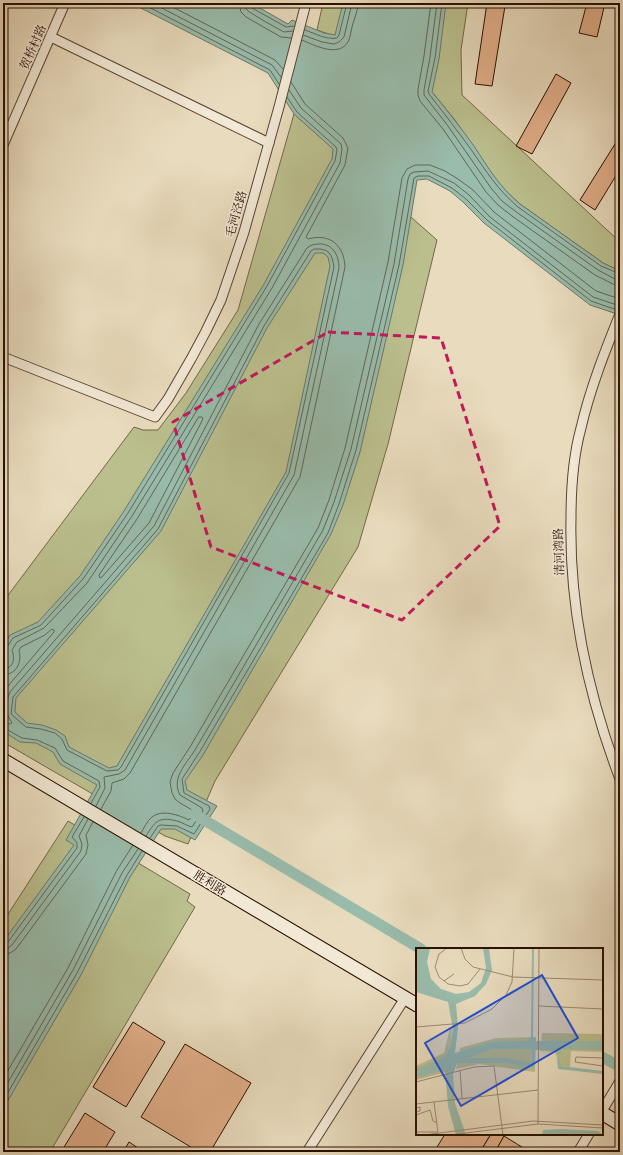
<svg xmlns="http://www.w3.org/2000/svg" width="623" height="1155" font-family="'IM FELL English','Noto Serif SC',serif">
<style>
.green{fill:#bbbf8e;stroke:#726747}
.water{fill:#99bcac;stroke:#6c7767;fill-rule:evenodd}
.lines{fill:none;stroke-linecap:round;stroke-linejoin:round}
.shore{stroke:#616656;stroke-width:1}
.canal{stroke:#99bcac;stroke-width:11}
.building{fill:#e2af8a;stroke:#290f00}
.minor-casing{stroke:#594230;stroke-width:11}
.secondary-casing{stroke:#290f00;stroke-width:15}
.minor{stroke:#f1e8d5;stroke-width:9}
.secondary{stroke:#f1e8d5;stroke-width:13}
.marked{fill:none;stroke:#c2185b;stroke-width:3;stroke-dasharray:8 5;stroke-linejoin:round}
.labels{text-anchor:middle;stroke-width:3;stroke-linejoin:round;paint-order:stroke}
.street-label{font-size:12px;fill:#290f00;stroke:#f1e8d5}
.inset-river{fill:none;stroke:#99bcac;stroke-width:2}
.inset-road{fill:none;stroke:#9c8a72;stroke-width:1}
.view{fill:#1d4ed8;fill-opacity:0.15;stroke:#1d4ed8;stroke-width:2}
.inset-edge{fill:none;stroke:#290f00;stroke-width:2}
</style>
<rect width="100%" height="100%" fill="#e9dcbe"/>
<filter id="stains"><feTurbulence type="fractalNoise" baseFrequency=".005" numOctaves="4"/><feColorMatrix values="0 0 0 0 .2 0 0 0 0 .09 0 0 0 0 .02 0 0 0 .5 -.17"/></filter>
<radialGradient id="worn" r=".72"><stop offset=".6" stop-color="#630" stop-opacity="0"/><stop offset="1" stop-color="#630" stop-opacity=".3"/></radialGradient>
<g class="green">
<path d="M323 3H468L461 50 462 95 620 242V271L603 263 520 204 509 194 498 183 455 120 432 92 340 38 317 30Z"/>
<path d="M294 114 437 240 388 444 358 547 215 781 188 844 165 836 3 742V602L134 427 143 430H158L186 393 238 310Z"/>
<path d="M68 821 190 894 187 901 195 907 50 1152H3V922Z"/>
</g>
<path class="water" d="M131 3H251L288 24 292 20 324 33 335 35 343 3H446L439 59 432 92C447 110 461 128 474 146 489 169 499 186 520 204L603 263 620 271V315L590 305 484 223 463 202 450 191 427 179 417 180 403 265 360 452 343 505 331 534 203 755 185 781 187 790 217 806 195 840 175 829H161L130 877 81 975 3 1109V942L74 845 66 840 97 785 60 764 53 752 36 743 20 742 3 731V661L5 659 3 647 10 635 38 622 80 576 124 511 264 284 332 159 333 149 294 114 268 73ZM315 253H323L328 257 330 266 286 472 117 766 109 768 69 747 65 736 56 730 42 725 27 723 15 712 16 698 161 531 267 328Z"/>
<g class="lines">
<g class="shore">
<path d="M141 3 270 70 279 84"/>
<path d="M152 3 272 65 281 77"/>
<path d="M165 3 275 60 283 69"/>
<path d="M239 3 241 12 246 17 281 37 291 38"/>
<path d="M245 3V7L248 11 264 21 284 32 293 31"/>
<path d="M250 3 252 8 286 27 294 26"/>
<path d="M431 3 424 56 418 89V95L420 101 443 129 486 192 498 205 512 216 595 275 613 284 620 285"/>
<path d="M437 3 430 57 424 90V95L448 126 491 188 502 201 515 211 598 270 615 279H620"/>
<path d="M442 3 435 58 428 91 429 94C443 112 457 130 470 148 486 171 497 189 518 207L601 266 620 274"/>
<path d="M305 30C314 33 326 40 337 38L339 35 347 3"/>
<path d="M303 35 322 42 334 44 339 42 344 37 352 3"/>
<path d="M302 40C314 45 338 58 348 42 350 38 351 32 352 27 354 19 358 11 358 3"/>
<path d="M315 249C329 248 332 254 334 267L289 473 121 767 118 770 107 771 67 750 62 739 55 733 41 729 26 727 11 714 13 697 158 529 264 326 311 251Z"/>
<path d="M199 417H202L203 419 149 523 102 577 100 578 99 575 137 519Z"/>
<path d="M3 648 7 647 13 638 41 625 83 579 128 513 267 286 335 161 337 150 336 147 297 112 287 97"/>
<path d="M3 669C14 668 15 659 12 650L17 642 44 628 87 583 132 516 272 288 340 163 342 149 341 144 301 108 289 90"/>
<path d="M3 675C17 674 22 663 19 650L21 647 45 635 52 629 54 630V632L3 692"/>
<path d="M3 723 10 724 12 723 6 712 8 697 10 692 154 526 259 324 307 248C311 245 314 244 319 244 333 243 339 256 339 268L294 475 125 770 119 774 104 777 105 788 96 806"/>
<path d="M3 728 6 729 22 738 37 740 55 748 63 761 99 781 100 787 91 803"/>
<path d="M101 809 111 791 112 783 124 779 130 773 300 477 345 267C344 245 330 233 308 239L306 237 345 165 348 148 343 138 305 104 291 82"/>
<path d="M141 833C144 828 147 821 152 817 162 809 179 815 189 820L194 813V811L180 803 175 799 172 793 170 782 173 773 190 747 318 528 329 500 345 448 388 262 402 178 407 169 415 165H430L445 171 458 179 473 190 494 212 596 291 620 299"/>
<path d="M146 836C155 822 158 816 177 821 182 822 187 826 192 827L203 811 202 808 180 795C171 778 186 764 195 750L323 530 334 502 351 449 394 264 408 179 410 174 414 172 428 171 454 183 469 195 490 217 593 297 620 306"/>
<path d="M150 838 158 826 161 825 177 826 194 834 210 809 209 806 184 793 182 779 199 753 328 533 339 504 356 450 399 265 414 178 418 176H429L452 188 466 199 487 220 591 301 617 310"/>
<path d="M3 944 8 942 77 848V843L72 837 84 817"/>
<path d="M3 949 8 948 12 945 81 851 82 844 79 836 88 819"/>
<path d="M3 955 10 953 16 949 86 854 88 845 86 835 93 822"/>
<path d="M3 1079 68 968 117 870 133 845"/>
<path d="M3 1091 73 970 122 873 138 849"/>
<path d="M3 1101 77 973 127 875 142 851"/>
</g>
<g class="canal">
<path d="M194 814 421 949"/>
<path d="M602 1057 620 1067"/>
</g>
</g>
<g class="building">
<path d="M487 3 505 6 492 86 475 84Z"/>
<path d="M587 3H605L597 37 579 33Z"/>
<path d="M556 74 571 83 532 154 516 146Z"/>
<path d="M620 136V169L595 210 580 200Z"/>
<path d="M133 1022 165 1042 126 1107 93 1087Z"/>
<path d="M185 1044 251 1083 210 1152H199L141 1117Z"/>
<path d="M85 1113 115 1132 103 1152H61Z"/>
<path d="M445 1134H491L480 1152H434Z"/>
<path d="M491 1134H499L504 1136 495 1152H480Z"/>
<path d="M504 1136 530 1152H495Z"/>
<path d="M129 1142 144 1152H123Z"/>
</g>
<g class="lines">
<g class="minor-casing">
<g id="minor">
<path d="M51 37 269 143"/>
<path d="M3 145 65 3"/>
<path d="M620 314C605 351 590 389 581 428 573 457 571 488 571 518 569 608 588 695 620 779"/>
<path d="M3 357 155 417 168 399 191 359 206 331 221 300 244 232 279 107 306 3"/>
<path d="M602 1111 620 1081"/>
<path d="M307 1152 405 998"/>
<path d="M578 1152 589 1134"/>
</g>
</g>
<g class="secondary-casing">
<g id="secondary">
<path d="M3 760 417 1005"/>
<path d="M602 1113 620 1124"/>
</g>
</g>
<use href="#minor" class="minor"/>
<use href="#secondary" class="secondary"/>
</g>
<path class="marked" d="M328 332 441 338 500 526 402 620 211 547 173 422Z"/>
<g class="labels">
<g class="street-label">
<text transform="translate(33 47) rotate(-66)" y="4">贺桥村路</text>
<text transform="translate(236 214) rotate(-74)" y="4">毛河泾路</text>
<text transform="translate(559 552) rotate(-92)" y="4">清河湾路</text>
<text transform="translate(210 883) rotate(31)" y="4">胜利路</text>
</g>
</g>
<g transform="translate(416 948)">
<rect width="187" height="187" fill="#e9dcbe"/>
<path d="M36 79 35 95 29 109 30 124 0 132V118L28 105 34 80ZM126 85 187 86V104L155 103 154 119 144 118 139 104 124 103ZM120 89 119 124 63 116 40 121 44 100 80 90Z" fill="#bbbf8e"/>
<path d="M0 0H14L11 14 15 31 25 41 40 46 53 44 65 35 70 20 67 0 73 1 76 22 70 36 59 48 40 56 42 80 39 105 76 94 113 93 114 89H119L120 93H187V102L146 101 143 108 140 102H119V119L116 120 90 115H41L37 126 39 155 50 187H40L32 158 29 122 0 130V121L29 109 35 95 37 81 32 54 0 44ZM76 101H116V115L90 110H52ZM143 110 145 118 187 123V126L142 121 141 111ZM144 181 182 183 187 187H126L127 182Z" fill="#99bcac" fill-rule="evenodd"/>
<path class="inset-river" d="M116 90 117 0"/>
<path class="inset-road" d="M31 0 23 6 19 19 23 29 32 36 44 38 52 36 64 21M45 0 49 11 57 19 97 29 187 32M28 33 38 26M123 58 187 61M0 79 49 75 76 61 90 47 96 34 98 0M187 110 160 109 159 114 187 118M44 122 46 150M0 134 58 119 78 118 87 187M18 154 22 185M0 156 122 142M0 160 4 159V163L0 164M0 167 14 162 17 173 21 175M122 176 123 0M0 184H21M8 187 117 173 187 177M34 187 122 176 187 180"/>
<path class="view" d="M126 27 162 90 45 158 9 95Z"/>
<rect width="187" height="187" class="inset-edge"/>
</g>
<rect width="623" height="1155" fill="none" stroke="#e9dcbe" stroke-width="16"/>
<rect x="4" y="4" width="615" height="1147" fill="none" stroke="#290f00" stroke-width="2"/>
<rect x="8" y="8" width="607" height="1139" fill="none" stroke="#290f00"/>
<rect width="100%" height="100%" filter="url(#stains)"/>
<rect width="100%" height="100%" fill="url(#worn)"/>
</svg>
